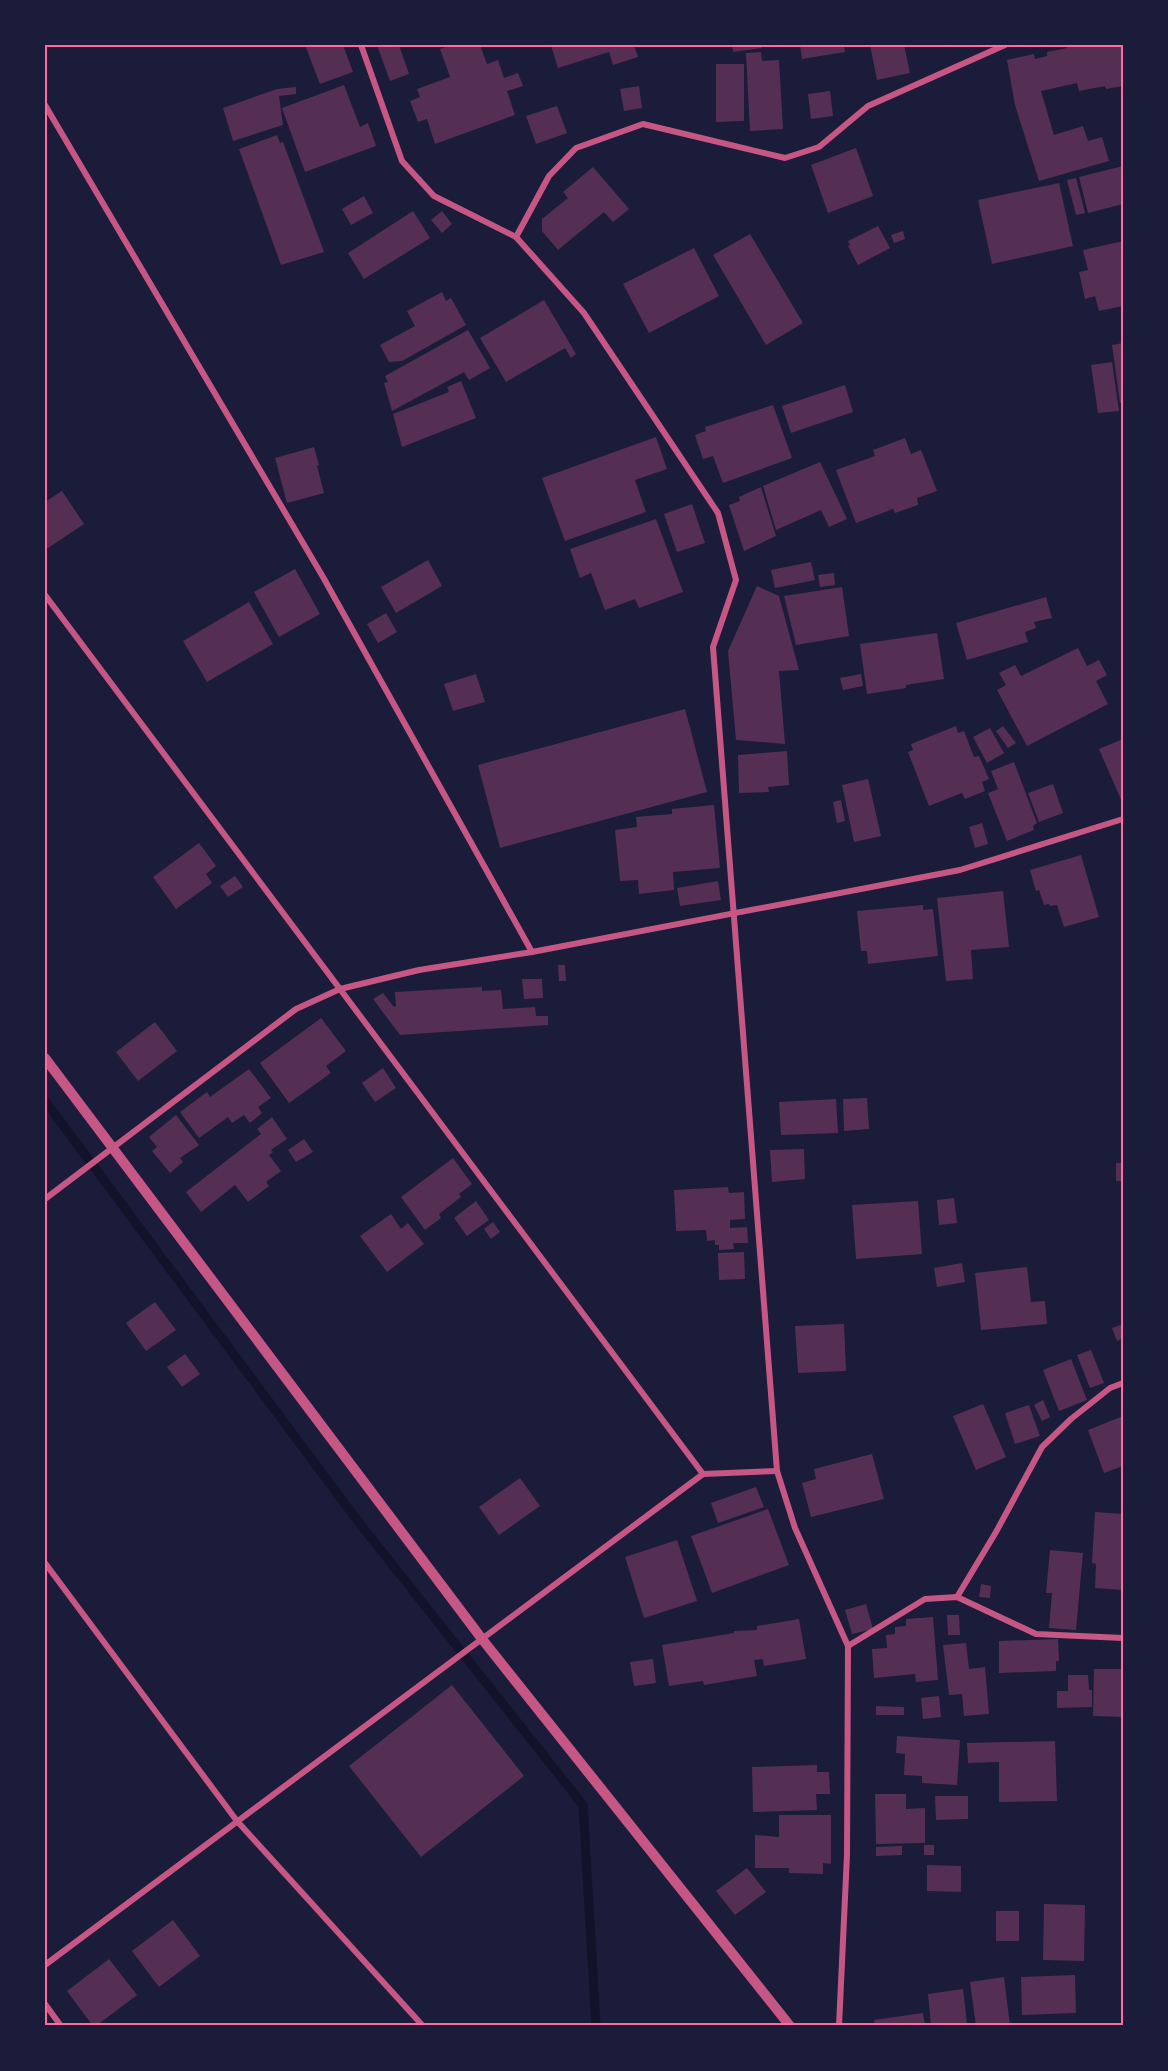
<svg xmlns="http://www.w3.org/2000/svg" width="1168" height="2071" font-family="Spectral,serif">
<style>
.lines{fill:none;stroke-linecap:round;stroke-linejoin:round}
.stream{stroke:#12122b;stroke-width:9}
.building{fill:#542f53}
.minor{stroke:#c65784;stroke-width:6}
.tertiary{stroke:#c65784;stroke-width:10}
.neatline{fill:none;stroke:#ff6b9d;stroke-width:2}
</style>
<rect width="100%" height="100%" fill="#1b1b3a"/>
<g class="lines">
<path class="stream" d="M45 1101 357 1520 583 1805 596 2026"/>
</g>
<g class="building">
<path d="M305 45H343L353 72 320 84Z"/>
<path d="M377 45H399L409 74 390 81Z"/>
<path d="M450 45H480L487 64 498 60 504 78 518 73 523 86 507 91 515 115 435 144 427 119 418 122 410 101 420 97 417 89 450 77 440 49Z"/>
<path d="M551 45H634L638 57 613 65 609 52 558 68Z"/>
<path d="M732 45H761L762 48 733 52Z"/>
<path d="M800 45H844L845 52 802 59Z"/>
<path d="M870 45H904L910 73 877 80Z"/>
<path d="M1066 45H1123V86L1106 89 1105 86 1079 91 1077 83 1041 91 1054 135 1083 126 1088 141 1102 137 1109 161 1039 181 1015 105 1007 60 1034 54 1035 59 1047 56V52L1067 48Z"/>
<path d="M761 52 762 61 779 60 783 129 750 131 746 53Z"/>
<path d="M716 64H744V121L716 122Z"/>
<path d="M344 85 360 127 368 123 376 146 305 172 282 108Z"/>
<path d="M639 86 642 108 624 111 620 89Z"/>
<path d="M296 87V94L279 96 283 125 233 141 223 108 277 89Z"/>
<path d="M830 91 833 116 811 119 808 94Z"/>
<path d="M557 106 567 133 536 144 526 116Z"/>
<path d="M277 135 280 143 283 142 324 252 281 265 239 149Z"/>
<path d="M856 148 873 196 828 213 811 165Z"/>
<path d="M1123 166V204L1088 213 1079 177Z"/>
<path d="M593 167 629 209 613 222 604 212 558 250 542 231V219L568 198 563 192Z"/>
<path d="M1076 178 1085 213 1076 215 1067 180Z"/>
<path d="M1059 183 1073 246 992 264 978 200Z"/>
<path d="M364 196 373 213 351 225 342 209Z"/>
<path d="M413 211 430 238 364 279 348 253Z"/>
<path d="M442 211 452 224 442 233 431 220Z"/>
<path d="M878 226 890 248 858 265 848 246 850 245 848 241Z"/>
<path d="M903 231 905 239 894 243 891 235Z"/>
<path d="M750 234 803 323 766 345 713 255Z"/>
<path d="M1123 241V306L1099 311 1095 296 1085 299 1079 272 1088 270 1083 250Z"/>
<path d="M694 248 719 296 649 333 623 284Z"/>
<path d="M442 292 446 301 451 298 466 325 402 361 389 362 380 345 415 326 407 311Z"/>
<path d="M544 300 576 354 571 358 565 348 506 382 480 338Z"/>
<path d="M468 330 490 368 469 380 464 372 392 411 384 383 388 382 385 376Z"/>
<path d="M1123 343V403H1120L1112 345Z"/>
<path d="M1112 362 1119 411 1098 413 1091 365Z"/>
<path d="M461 381 476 418 402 447 393 414 449 392 447 387Z"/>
<path d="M845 385 853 412 791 433 782 406Z"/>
<path d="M773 405 792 458 723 483 713 456 703 459 695 435 706 431 705 427Z"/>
<path d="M656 437 667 469 635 480 646 512 565 541 542 478Z"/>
<path d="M905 438 911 454 921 450 937 491 917 498 918 505 895 513 893 509 856 523 836 470 875 456 873 450Z"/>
<path d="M314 447 319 465 317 466 324 493 287 503 275 458Z"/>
<path d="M820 462 847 519 829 527 821 510 776 530 763 486Z"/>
<path d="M761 487 776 536 744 551 729 505 740 501 739 497Z"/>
<path d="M62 491 84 524 45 550V502Z"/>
<path d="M692 504 705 543 677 552 664 514Z"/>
<path d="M656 519 683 592 639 608 635 599 605 610 591 573 580 578 570 549Z"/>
<path d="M428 560 442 586 396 613 381 587Z"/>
<path d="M811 562 815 580 775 588 771 570Z"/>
<path d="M295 569 320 614 279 637 254 592Z"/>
<path d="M834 573 835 585 820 587 818 575Z"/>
<path d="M757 586 779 596 799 670 779 671 785 744 736 740 728 651Z"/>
<path d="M842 587 849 636 796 645 784 596Z"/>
<path d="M1046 597 1052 618 1034 622 1036 628 1025 632 1028 642 967 660 956 623Z"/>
<path d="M249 602 273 644 207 682 183 641Z"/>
<path d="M386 613 397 632 378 643 367 624Z"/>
<path d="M937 633 944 679 906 685V688L867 694 860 644Z"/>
<path d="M1078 648 1087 666 1099 660 1107 675 1096 681 1108 704 1027 746 997 690 1006 685 999 673 1015 665 1021 676Z"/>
<path d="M476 674 485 702 453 711 444 684Z"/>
<path d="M861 674 863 686 843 690 840 678Z"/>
<path d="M685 709 707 792 500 848 478 765Z"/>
<path d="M956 726 958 733 964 731 974 757 979 756 989 779 982 782 985 791 965 799 962 793 929 806 908 752 913 750 911 744Z"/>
<path d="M1003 726 1016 743 1008 748 996 731Z"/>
<path d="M990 728 1004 753 987 763 973 737Z"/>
<path d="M1123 739V804L1099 749Z"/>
<path d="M787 751 789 785 768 787 769 792 739 793 738 755Z"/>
<path d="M1014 762 1037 823 1033 826 1034 830 1007 841 988 793 998 789 991 771Z"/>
<path d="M868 779 881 836 854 842 842 785Z"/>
<path d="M1053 784 1063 813 1039 822 1028 793Z"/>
<path d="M841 800 845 821 837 823 833 802Z"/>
<path d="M714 805 720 868 673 872 674 890 639 894 638 880 620 881 615 830 637 827 636 817 672 814V809Z"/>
<path d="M982 823 988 844 975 848 969 827Z"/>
<path d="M199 843 216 866 206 874 212 883 176 909 153 877Z"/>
<path d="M1081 855 1099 917 1064 927 1057 905 1050 906 1049 904 1044 905 1039 890 1036 891 1030 870Z"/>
<path d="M235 876 243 887 228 897 220 886Z"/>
<path d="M718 881 721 900 680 906 677 888Z"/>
<path d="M1003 891 1009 947 971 950 973 979 946 981 937 898Z"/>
<path d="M923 905V910L933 909 938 956 868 964 867 951H861L857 911Z"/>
<path d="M558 965H565L566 981H559Z"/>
<path d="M522 979H542L543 998 524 999Z"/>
<path d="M482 987V991L501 990 503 1009 535 1007 536 1016H548V1025L400 1035 373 999 383 993 394 1007 396 1006 395 992Z"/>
<path d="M321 1018 346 1051 326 1066 331 1073 289 1103 260 1063Z"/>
<path d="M155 1022 177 1051 138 1081 116 1052Z"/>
<path d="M383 1068 396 1088 375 1102 362 1083Z"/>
<path d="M249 1069 271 1098 258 1107 262 1113 250 1123 244 1115 232 1123 228 1117 199 1138 180 1112 207 1092 210 1097Z"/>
<path d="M867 1098 869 1129 844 1131 843 1099Z"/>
<path d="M836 1099 838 1133 781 1135 779 1102Z"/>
<path d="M176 1115 199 1145 180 1158 183 1162 170 1173 152 1151 157 1147 149 1137Z"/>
<path d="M272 1117 287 1139 271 1150 273 1152 269 1155 281 1171 266 1182 269 1186 248 1202 235 1185 201 1212 186 1192 261 1134 257 1129Z"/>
<path d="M304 1139 313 1152 296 1162 288 1150Z"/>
<path d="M804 1149 805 1179 772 1182 770 1150Z"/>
<path d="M453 1158 472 1184 459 1194 461 1197 439 1214 441 1218 425 1230 401 1197Z"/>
<rect x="1116" y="1163" width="7" height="18"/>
<path d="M728 1187 729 1193 744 1192 745 1219 730 1220V1228L747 1227 748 1243H733L734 1249 719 1250V1245H715V1240L707 1241 706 1230 676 1231 674 1190Z"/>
<path d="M954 1198 957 1223 939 1225 937 1200Z"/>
<path d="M476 1201 489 1220 467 1236 454 1218Z"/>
<path d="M918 1201 922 1254 856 1259 852 1205Z"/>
<path d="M391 1214 401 1229 408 1223 424 1244 387 1272 360 1236Z"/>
<path d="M493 1222 500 1232 491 1239 484 1229Z"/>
<path d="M744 1252 745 1279 719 1280 718 1253Z"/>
<path d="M962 1263 965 1282 937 1287 934 1268Z"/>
<path d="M1027 1267 1031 1302 1045 1301 1047 1324 981 1330 975 1273Z"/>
<path d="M155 1302 176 1330 146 1351 126 1323Z"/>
<path d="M844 1324 846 1371 798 1373 795 1326Z"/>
<path d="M1123 1324V1338L1117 1341 1112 1328Z"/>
<path d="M1091 1350 1104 1383 1090 1388 1077 1355Z"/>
<path d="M185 1354 200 1374 182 1387 167 1367Z"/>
<path d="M1071 1359 1087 1400 1059 1411 1043 1370Z"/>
<path d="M1043 1400 1050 1417 1042 1421 1034 1405Z"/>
<path d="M983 1404 1006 1457 976 1470 953 1416Z"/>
<path d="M1029 1405 1040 1436 1015 1444 1005 1413Z"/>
<path d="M1123 1416V1466L1104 1473 1088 1430Z"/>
<path d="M872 1454 884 1499 811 1517 802 1483 816 1479 814 1469Z"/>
<path d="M520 1478 540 1506 499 1535 479 1507Z"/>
<path d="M756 1487 764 1507 718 1523 711 1503Z"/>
<path d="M768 1509 789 1565 712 1593 691 1536Z"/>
<path d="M1095 1512 1123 1514V1590L1095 1588 1096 1564 1092 1563Z"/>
<path d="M677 1540 697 1601 644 1618 625 1557Z"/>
<path d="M1050 1550 1083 1553 1076 1630 1049 1628 1052 1593H1046Z"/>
<path d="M981 1584 991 1586 990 1598 979 1597Z"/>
<path d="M866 1604 873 1629 852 1634 845 1610Z"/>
<path d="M947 1615H959L960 1635H948Z"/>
<path d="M933 1617 938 1680 916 1682 915 1674 874 1678 872 1649 887 1648 886 1635 895 1634V1627L906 1626V1619Z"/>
<path d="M799 1619 806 1659 764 1666 763 1659 754 1660 757 1676 704 1685 703 1681 669 1686 662 1645 734 1633V1631L757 1630V1626Z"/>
<path d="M1058 1639 1059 1661H1056V1671L999 1673V1641Z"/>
<path d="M966 1643 969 1669 985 1667 989 1714 964 1716 962 1694 949 1695 943 1645Z"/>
<path d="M653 1659 656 1683 634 1686 630 1662Z"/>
<path d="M1094 1669H1123V1717L1093 1716Z"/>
<path d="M1068 1675H1088L1089 1690H1092V1707L1057 1708V1691H1068Z"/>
<path d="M452 1685 524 1776 421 1857 349 1766Z"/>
<path d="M939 1696 941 1717 923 1719 921 1698Z"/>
<path d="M876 1706 904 1707V1715H876Z"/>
<path d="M897 1736 960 1740 957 1785 922 1783V1776L904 1775 905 1754 896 1753Z"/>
<path d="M1055 1741 1057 1801 999 1802V1762L968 1763 967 1743Z"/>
<path d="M817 1765V1772H829L830 1794H816L817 1810 753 1812 752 1767Z"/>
<path d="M875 1794H906V1809L925 1808V1843L876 1844Z"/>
<path d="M935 1796H968V1819L936 1820Z"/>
<path d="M779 1815H831V1864L823 1863V1874L789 1873V1868H755V1835L779 1837Z"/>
<rect x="924" y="1845" width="10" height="10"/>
<path d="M902 1846V1855L876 1856V1847Z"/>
<path d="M927 1865 961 1866V1892L927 1891Z"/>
<path d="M747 1868 766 1892 735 1915 716 1891Z"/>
<path d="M1044 1904 1085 1905 1084 1961 1043 1960Z"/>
<rect x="996" y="1911" width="23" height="30"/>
<path d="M173 1920 200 1956 159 1987 132 1951Z"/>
<path d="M109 1959 137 1995 96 2026H93L67 1991Z"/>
<path d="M1075 1975 1076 2013 1022 2015 1021 1977Z"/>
<path d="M1004 1977 1010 2026H976L970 1982Z"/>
<path d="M963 1989 967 2024 931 2026 928 1994Z"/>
<path d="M923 2013 925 2026H875L874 2020Z"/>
</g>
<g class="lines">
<g class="minor">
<path d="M361 45 402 161 434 196 516 237 584 313 718 513 736 580 713 647 777 1471 795 1528 848 1646 847 1855 839 2026"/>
<path d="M45 105 323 577 532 952"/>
<path d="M516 237 549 176 576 148 643 124 785 158 819 147 868 106 1005 45"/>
<path d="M45 595 703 1474"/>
<path d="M45 1199 296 1009 340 989 419 970 532 952 960 870 1123 819"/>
<path d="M45 1563 237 1821 423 2026"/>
<path d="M957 1597 996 1532 1042 1447 1071 1419 1110 1388 1123 1383"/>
<path d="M848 1646 925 1599 957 1597 1036 1634 1123 1638"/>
<path d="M45 1965 703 1474 777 1471"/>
<path d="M45 2004 61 2026"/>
</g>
<path class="tertiary" d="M45 1058 482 1639 790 2026"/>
</g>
<rect width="1168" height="2071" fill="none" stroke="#1b1b3a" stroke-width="93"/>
<rect x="46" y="46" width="1076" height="1978" class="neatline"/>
</svg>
